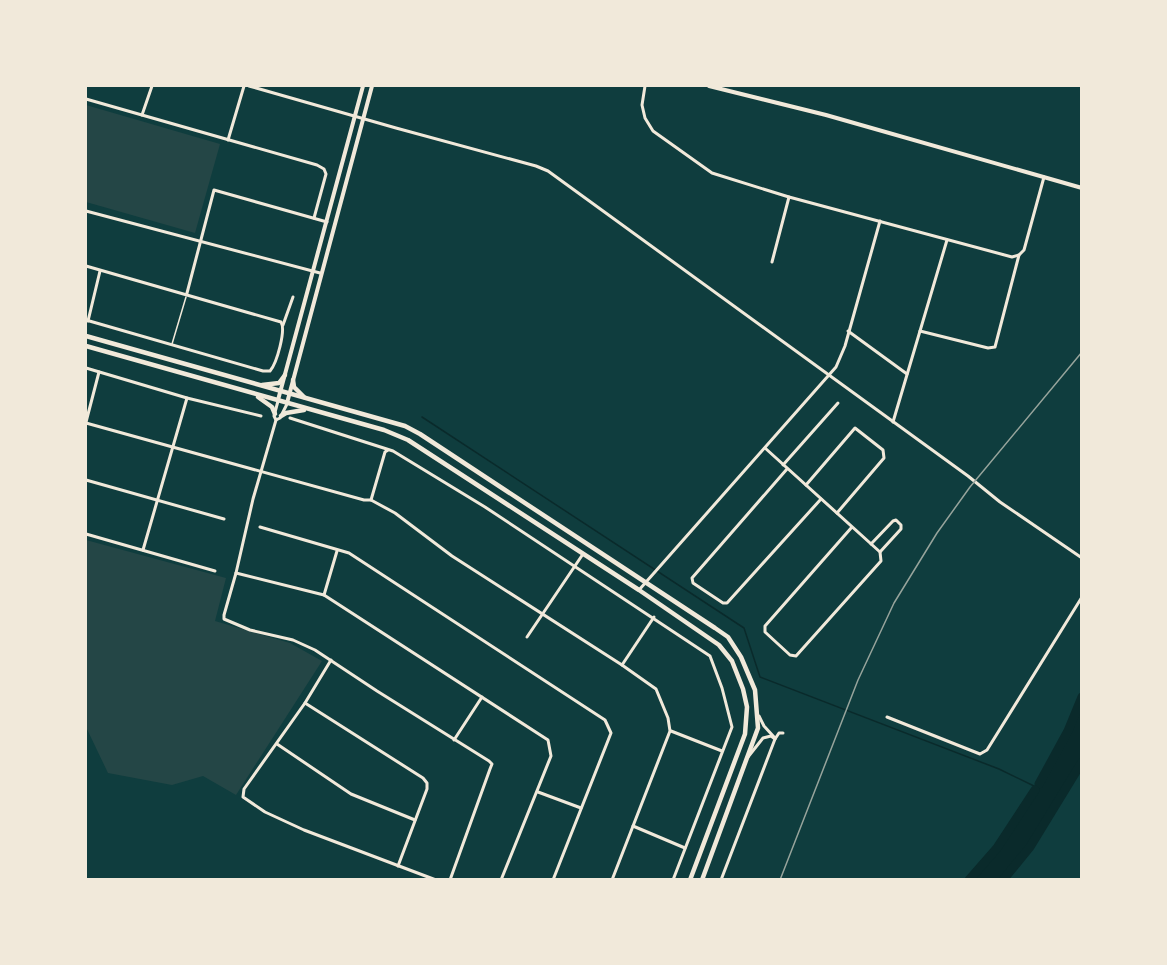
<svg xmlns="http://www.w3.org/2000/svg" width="1167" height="965" font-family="'PT Serif',serif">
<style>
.green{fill:#244646}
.water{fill:#0a2a2b}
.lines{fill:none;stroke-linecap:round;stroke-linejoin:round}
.stream{stroke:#0a2a2b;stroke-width:1.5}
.river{stroke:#0a2a2b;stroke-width:9}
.service{stroke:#f1e9da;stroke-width:1.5}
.minor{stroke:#f1e9da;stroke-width:3}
.tertiary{stroke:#f1e9da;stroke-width:4}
.secondary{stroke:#f1e9da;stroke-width:4.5}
.rail{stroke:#97a49c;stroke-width:1.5}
</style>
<rect width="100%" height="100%" fill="#0f3d3e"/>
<g class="green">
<path d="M86 105 220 144 195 233 86 202Z"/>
<path d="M86 540 226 578 215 621 290 643 322 661 236 795 203 776 172 785 108 773 86 727Z"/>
</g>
<path class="water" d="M1081 697V762L1030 847 1003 879H969C1016 825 1055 764 1081 697Z"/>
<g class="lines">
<path class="stream" d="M422 417 744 628 760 677 999 769 1036 787"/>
<g class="river">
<path d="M1039 784 1068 731 1082 697"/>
<path d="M969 880 997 848 1035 790"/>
<path d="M1003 880 1030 847 1082 762"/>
</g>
<path class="service" d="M172 344 186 297"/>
<g class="minor">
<path d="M249 86 396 128 536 166 548 171 968 476 1000 502 1082 558"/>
<path d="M645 86 642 105 645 118 653 131 712 173 789 197 1012 257 1019 255 1024 250 1044 177"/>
<path d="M86 99 317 165 324 169 326 174 314 218"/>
<path d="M142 115 152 86"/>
<path d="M228 140 244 86"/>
<path d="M86 211 320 273"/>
<path d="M772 262 789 197"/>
<path d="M86 266 281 322C286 330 277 363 270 371H263L86 320"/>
<path d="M187 293 214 190 327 222"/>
<path d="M88 321 100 271"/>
<path d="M283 325 293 297"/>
<path d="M848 331 907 374"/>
<path d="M920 331 988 348 995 347 1019 255"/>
<path d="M86 368 187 398 261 416"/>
<path d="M278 401 274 416 276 420 253 499 236 573 224 615V619L250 630 293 640 315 650 377 691 489 761 492 764 490 769 450 880"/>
<path d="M290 418 393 451 485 507 710 656 722 688 732 727 673 880"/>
<path d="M276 420 280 418 287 404"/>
<path d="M86 422 99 372"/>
<path d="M893 422 947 240"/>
<path d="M86 423 364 500H371L395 513 452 556 622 665 656 689 668 718 670 731 612 880"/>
<path d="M765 448 880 552 881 561 796 656 790 655 765 632V626L852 527"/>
<path d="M783 465 838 403"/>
<path d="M787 469 692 578 693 583 723 603H727L821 499"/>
<path d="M86 480 224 519"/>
<path d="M806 485 855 428 883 450 884 458 837 513"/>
<path d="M371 500 385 452 388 450"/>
<path d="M260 527 349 553 605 720 611 733 553 880"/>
<path d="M86 534 215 571"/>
<path d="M871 544 893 521 896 520 901 525V529L880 552"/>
<path d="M143 550 187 398"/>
<path d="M236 573 324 595 548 740 551 756 501 880"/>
<path d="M639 590 836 367 845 346 880 221"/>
<path d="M324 595 337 551"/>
<path d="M527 637 583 554"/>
<path d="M331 660 305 703 244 789 243 797 265 812 304 830 436 880"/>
<path d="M622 665 654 617"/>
<path d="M305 703 423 778 427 783V789L398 866"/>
<path d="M759 716 764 726 774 737"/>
<path d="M887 717 980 754 987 750 1082 597"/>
<path d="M671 731 722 751"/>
<path d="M454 740 482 697"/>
<path d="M277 744 351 794 415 820"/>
<path d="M748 757 763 738 771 736 775 739"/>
<path d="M538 792 581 808"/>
<path d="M633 826 685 848"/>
<path d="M721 880 775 739 779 733H783"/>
</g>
<g class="tertiary">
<path d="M709 86 826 115 1082 188"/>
<path d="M278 400 363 86"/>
<path d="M287 403 372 86"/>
</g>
<g class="secondary">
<path d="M86 336 405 426 420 434 715 628 728 637 741 657 755 690 758 728 702 880"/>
<path d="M86 346 384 430 408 440 639 590 719 645 732 661 743 689 747 707 745 734 690 880"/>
<path d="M293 380 294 387 304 397"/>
<path d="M262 385 279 383 285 375"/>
<path d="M258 397 272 407 275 414"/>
<path d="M281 416 286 413 304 410"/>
</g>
<path class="rail" d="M780 880 858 680 894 603 937 533 970 487 1082 352"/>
</g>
<rect width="1167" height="965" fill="none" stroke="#f1e9da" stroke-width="174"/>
</svg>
